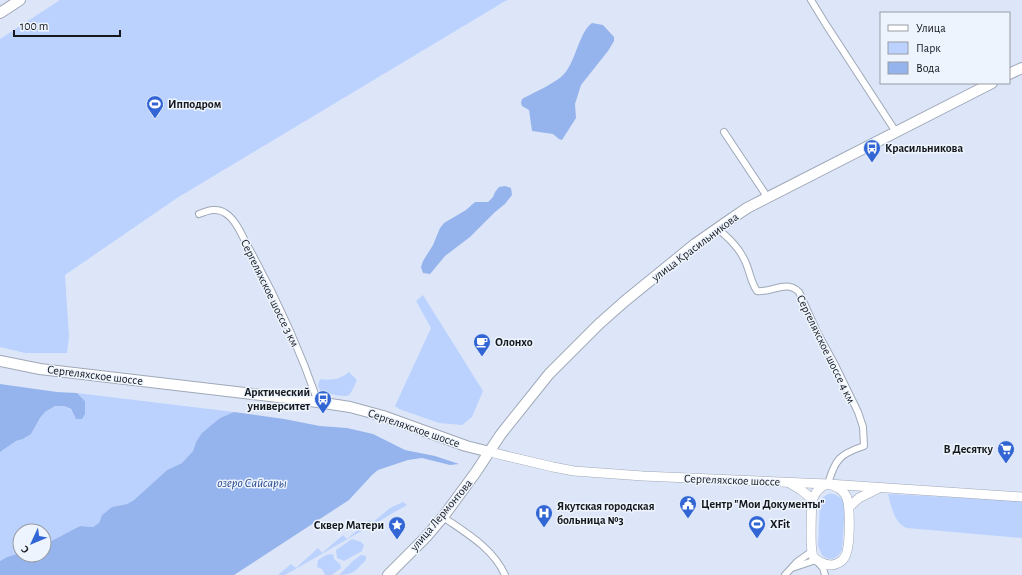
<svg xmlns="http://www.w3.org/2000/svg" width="1022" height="575" font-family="'Alegreya Sans',sans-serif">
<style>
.green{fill:#bbd2fe}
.water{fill:#95b4ed}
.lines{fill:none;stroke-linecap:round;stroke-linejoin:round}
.street-casing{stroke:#9fa8b8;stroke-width:8}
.secondary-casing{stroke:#9fa8b8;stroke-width:10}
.primary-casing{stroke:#9fa8b8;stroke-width:12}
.street{stroke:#fff;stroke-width:6}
.secondary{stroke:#fff;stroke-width:9}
.primary{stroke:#fff;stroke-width:10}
.labels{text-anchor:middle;stroke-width:3;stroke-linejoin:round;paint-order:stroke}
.poi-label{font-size:12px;font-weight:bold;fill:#15191e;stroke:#eef4fe;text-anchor:start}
.street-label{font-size:12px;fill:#15191e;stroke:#eef4fe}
.water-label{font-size:13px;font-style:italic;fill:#2a4b8e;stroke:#eef4fe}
</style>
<rect width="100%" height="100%" fill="#dde6f8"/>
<g class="green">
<path d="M60 0H507L177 198 65 275 69 337 67 353H25L0 347V39Z"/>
<path d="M423 295 483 391 472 417 462 425 439 423 399 409 395 406 431 328 416 301Z"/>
<path d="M349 372 357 380C355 384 352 392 349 395 346 398 324 393 320 391L318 386 320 379C331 381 341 379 349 372Z"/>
<path d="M77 393 234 412 220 418 196 442 193 451 182 463 167 470 134 500 127 504 112 507 102 515 99 523 93 527 80 526 44 546V531H20V553L7 557 0 561V452L16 441 23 439 31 434 40 418 45 412 55 406H64L71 410 76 419 85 401Z"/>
<path d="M828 494C836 493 842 498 845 504L842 550C837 559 830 562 822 555L818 546 820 502 822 498Z"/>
<path d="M888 494 1022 501V538L907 528C894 524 891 505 888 494Z"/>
<path d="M403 502 407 505 285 575H278L291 564 296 568 318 548 322 553 343 535 347 539 369 520 372 523 390 508Z"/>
<path d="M352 539 361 542 364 545 362 551 344 561 337 558 336 550Z"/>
<path d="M333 554 334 559 340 564 341 568 332 575H325L322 569 317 567 318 560 326 555Z"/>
<path d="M361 555 366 556V560C356 570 354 575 339 575L354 560Z"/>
</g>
<g class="water">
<path d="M592 23 603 25 614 37V41L608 51 581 85 575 104 576 118 562 140 559 139 553 134 532 131 529 110 522 106 521 103 522 99C533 93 556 83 564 74 576 61 579 32 592 23Z"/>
<path d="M505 186 511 188 512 195 505 204 495 212 470 237 445 256 430 274 423 273 421 267 423 261 433 245 440 228 444 223 466 210 475 202H488L493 197 495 192 499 187Z"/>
<path d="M0 384 57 392 77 393 85 401V414L82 419H76L71 409 64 406H55L45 412 40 418 31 434 23 439 16 441 0 452Z"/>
<path d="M234 412 284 419 320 426 347 428 373 434 405 450 435 456 459 464 450 465 422 458 408 460 378 470 372 475 349 500 234 575H0V561L7 557 20 553V555H44V545L80 526 93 527 99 523 102 515 112 507 127 504 134 500 167 470 182 463 193 451 196 442 202 433 220 418Z"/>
</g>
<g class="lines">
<g class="street-casing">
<g id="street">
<path d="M811 0 825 23 896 132"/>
<path d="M724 132 768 198"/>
<path d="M199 214C207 211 217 207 225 213 235 219 241 233 246 243 274 293 299 347 318 402"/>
<path d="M717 228C727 237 738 246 744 259 750 270 750 281 757 291 773 293 786 279 799 292L817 332 835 365 858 412 863 427 864 446C840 454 835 459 828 484"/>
<path d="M443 517C466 533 493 548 505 575"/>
<path d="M792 568 816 560 823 568 825 575"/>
<path d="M785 575 797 562 811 552"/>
</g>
</g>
<g class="secondary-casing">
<g id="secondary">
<path d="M490 452 553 467 574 471 643 476 828 484 1022 497"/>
<path d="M791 484 801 490 812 499"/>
<path d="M828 484C836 486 844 490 847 498 850 508 851 550 844 558 842 562 835 565 831 565 825 565 816 561 813 556 810 550 811 504 813 498 816 491 821 486 828 484Z"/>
<path d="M849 507 859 498 879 488"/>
</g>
</g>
<g class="primary-casing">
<g id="primary">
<path d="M0 13 20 0"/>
<path d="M1009 74 1022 68"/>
<path d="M0 361 40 369 304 400 350 407 383 416 466 446 490 452"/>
<path d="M388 575 426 537 443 517 476 472 501 434 549 374 599 324 625 301 695 244 728 221 747 208 992 83"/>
</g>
</g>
<use href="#street" class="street"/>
<use href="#secondary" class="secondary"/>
<use href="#primary" class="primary"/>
</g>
<defs>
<g id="stadium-pin" transform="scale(0.9)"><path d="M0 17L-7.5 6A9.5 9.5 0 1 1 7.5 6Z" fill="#3266d5" stroke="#eef4fe"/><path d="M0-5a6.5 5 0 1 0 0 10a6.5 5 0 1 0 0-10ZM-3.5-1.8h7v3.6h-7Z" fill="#fff"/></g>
<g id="bus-pin" transform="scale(0.9)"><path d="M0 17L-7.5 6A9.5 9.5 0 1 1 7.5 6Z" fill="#3266d5" stroke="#eef4fe"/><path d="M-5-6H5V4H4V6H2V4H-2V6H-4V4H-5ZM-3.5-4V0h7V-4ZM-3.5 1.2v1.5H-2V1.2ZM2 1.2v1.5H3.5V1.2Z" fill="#fff"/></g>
<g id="cafe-pin" transform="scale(0.9)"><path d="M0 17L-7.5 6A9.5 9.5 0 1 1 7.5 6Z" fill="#3266d5" stroke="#eef4fe"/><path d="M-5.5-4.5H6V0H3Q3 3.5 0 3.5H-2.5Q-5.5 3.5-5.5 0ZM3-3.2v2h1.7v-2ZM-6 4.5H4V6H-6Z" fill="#fff"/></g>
<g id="supermarket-pin" transform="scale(0.9)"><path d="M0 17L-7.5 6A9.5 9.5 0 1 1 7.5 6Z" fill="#3266d5" stroke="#eef4fe"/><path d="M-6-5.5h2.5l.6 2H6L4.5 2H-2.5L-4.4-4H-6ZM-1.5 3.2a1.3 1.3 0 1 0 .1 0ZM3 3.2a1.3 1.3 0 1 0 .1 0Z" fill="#fff"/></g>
<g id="civic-pin" transform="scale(0.9)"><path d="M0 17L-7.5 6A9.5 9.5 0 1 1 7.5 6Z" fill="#3266d5" stroke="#eef4fe"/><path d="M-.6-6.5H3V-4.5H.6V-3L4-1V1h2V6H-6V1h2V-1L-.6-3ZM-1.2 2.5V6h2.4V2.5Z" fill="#fff"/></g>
<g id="hospital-pin" transform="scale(0.9)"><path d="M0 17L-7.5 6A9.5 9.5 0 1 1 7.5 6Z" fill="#3266d5" stroke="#eef4fe"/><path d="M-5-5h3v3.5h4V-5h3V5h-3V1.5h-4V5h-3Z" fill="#fff"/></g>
<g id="sight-pin" transform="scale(0.9)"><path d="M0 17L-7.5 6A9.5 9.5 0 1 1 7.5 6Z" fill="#3266d5" stroke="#eef4fe"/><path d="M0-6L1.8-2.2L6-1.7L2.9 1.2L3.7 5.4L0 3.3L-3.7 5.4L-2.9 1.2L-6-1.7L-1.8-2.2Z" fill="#fff"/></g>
</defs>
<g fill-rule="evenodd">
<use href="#stadium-pin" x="155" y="104"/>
<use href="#bus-pin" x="872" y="148"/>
<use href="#cafe-pin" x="482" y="342"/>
<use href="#bus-pin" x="323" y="399"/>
<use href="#supermarket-pin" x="1006" y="449"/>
<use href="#civic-pin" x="688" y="504"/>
<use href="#hospital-pin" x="544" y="513"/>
<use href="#stadium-pin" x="757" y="524"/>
<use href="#sight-pin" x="397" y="525"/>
</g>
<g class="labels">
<g class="poi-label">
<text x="168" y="108">Ипподром</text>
<text x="885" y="152">Красильникова</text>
<text x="495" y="346">Олонхо</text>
<text x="310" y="396" text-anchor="end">Арктический<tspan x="310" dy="14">университет</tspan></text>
<text x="993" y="453" text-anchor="end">В Десятку</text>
<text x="701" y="508">Центр "Мои Документы"</text>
<text x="557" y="510">Якутская городская<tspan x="557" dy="14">больница №3</tspan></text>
<text x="770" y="528">XFit</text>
<text x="384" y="529" text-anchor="end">Сквер Матери</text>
</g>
<g class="street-label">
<text transform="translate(695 247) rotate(-37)" y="4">улица Красильникова</text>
<text transform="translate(270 293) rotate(64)" y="4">Сергеляхское шоссе 3 км</text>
<text transform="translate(826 349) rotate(64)" y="4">Сергеляхское шоссе 4 км</text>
<text transform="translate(95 375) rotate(7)" y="4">Сергеляхское шоссе</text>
<text transform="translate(414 428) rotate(19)" y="4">Сергеляхское шоссе</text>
<text transform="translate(732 480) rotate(2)" y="4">Сергеляхское шоссе</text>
<text transform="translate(441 515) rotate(-50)" y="4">улица Лермонтова</text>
</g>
<g class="water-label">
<text x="252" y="487">озеро Сайсары</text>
</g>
</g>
<rect x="880" y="12" width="130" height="72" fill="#eef4fe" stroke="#979ca4"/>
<rect x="888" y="25" width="20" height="6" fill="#ffffff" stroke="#979ca4"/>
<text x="916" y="32" font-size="12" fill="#15191e">Улица</text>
<rect x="888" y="42" width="20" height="12" fill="#bbd2fe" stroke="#979ca4"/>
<text x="916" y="52" font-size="12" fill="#15191e">Парк</text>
<rect x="888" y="62" width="20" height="12" fill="#95b4ed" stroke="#979ca4"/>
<text x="916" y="72" font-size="12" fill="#15191e">Вода</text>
<g transform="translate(32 543) rotate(226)"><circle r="19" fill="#eef4fe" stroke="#979ca4"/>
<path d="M0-3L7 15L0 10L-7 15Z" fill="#3266d5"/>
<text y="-6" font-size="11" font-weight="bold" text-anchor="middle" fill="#15191e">С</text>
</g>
<path d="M14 30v6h106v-6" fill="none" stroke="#15191e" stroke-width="2"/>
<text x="20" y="30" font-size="12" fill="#15191e" stroke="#eef4fe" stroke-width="3" paint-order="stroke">100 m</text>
</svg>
